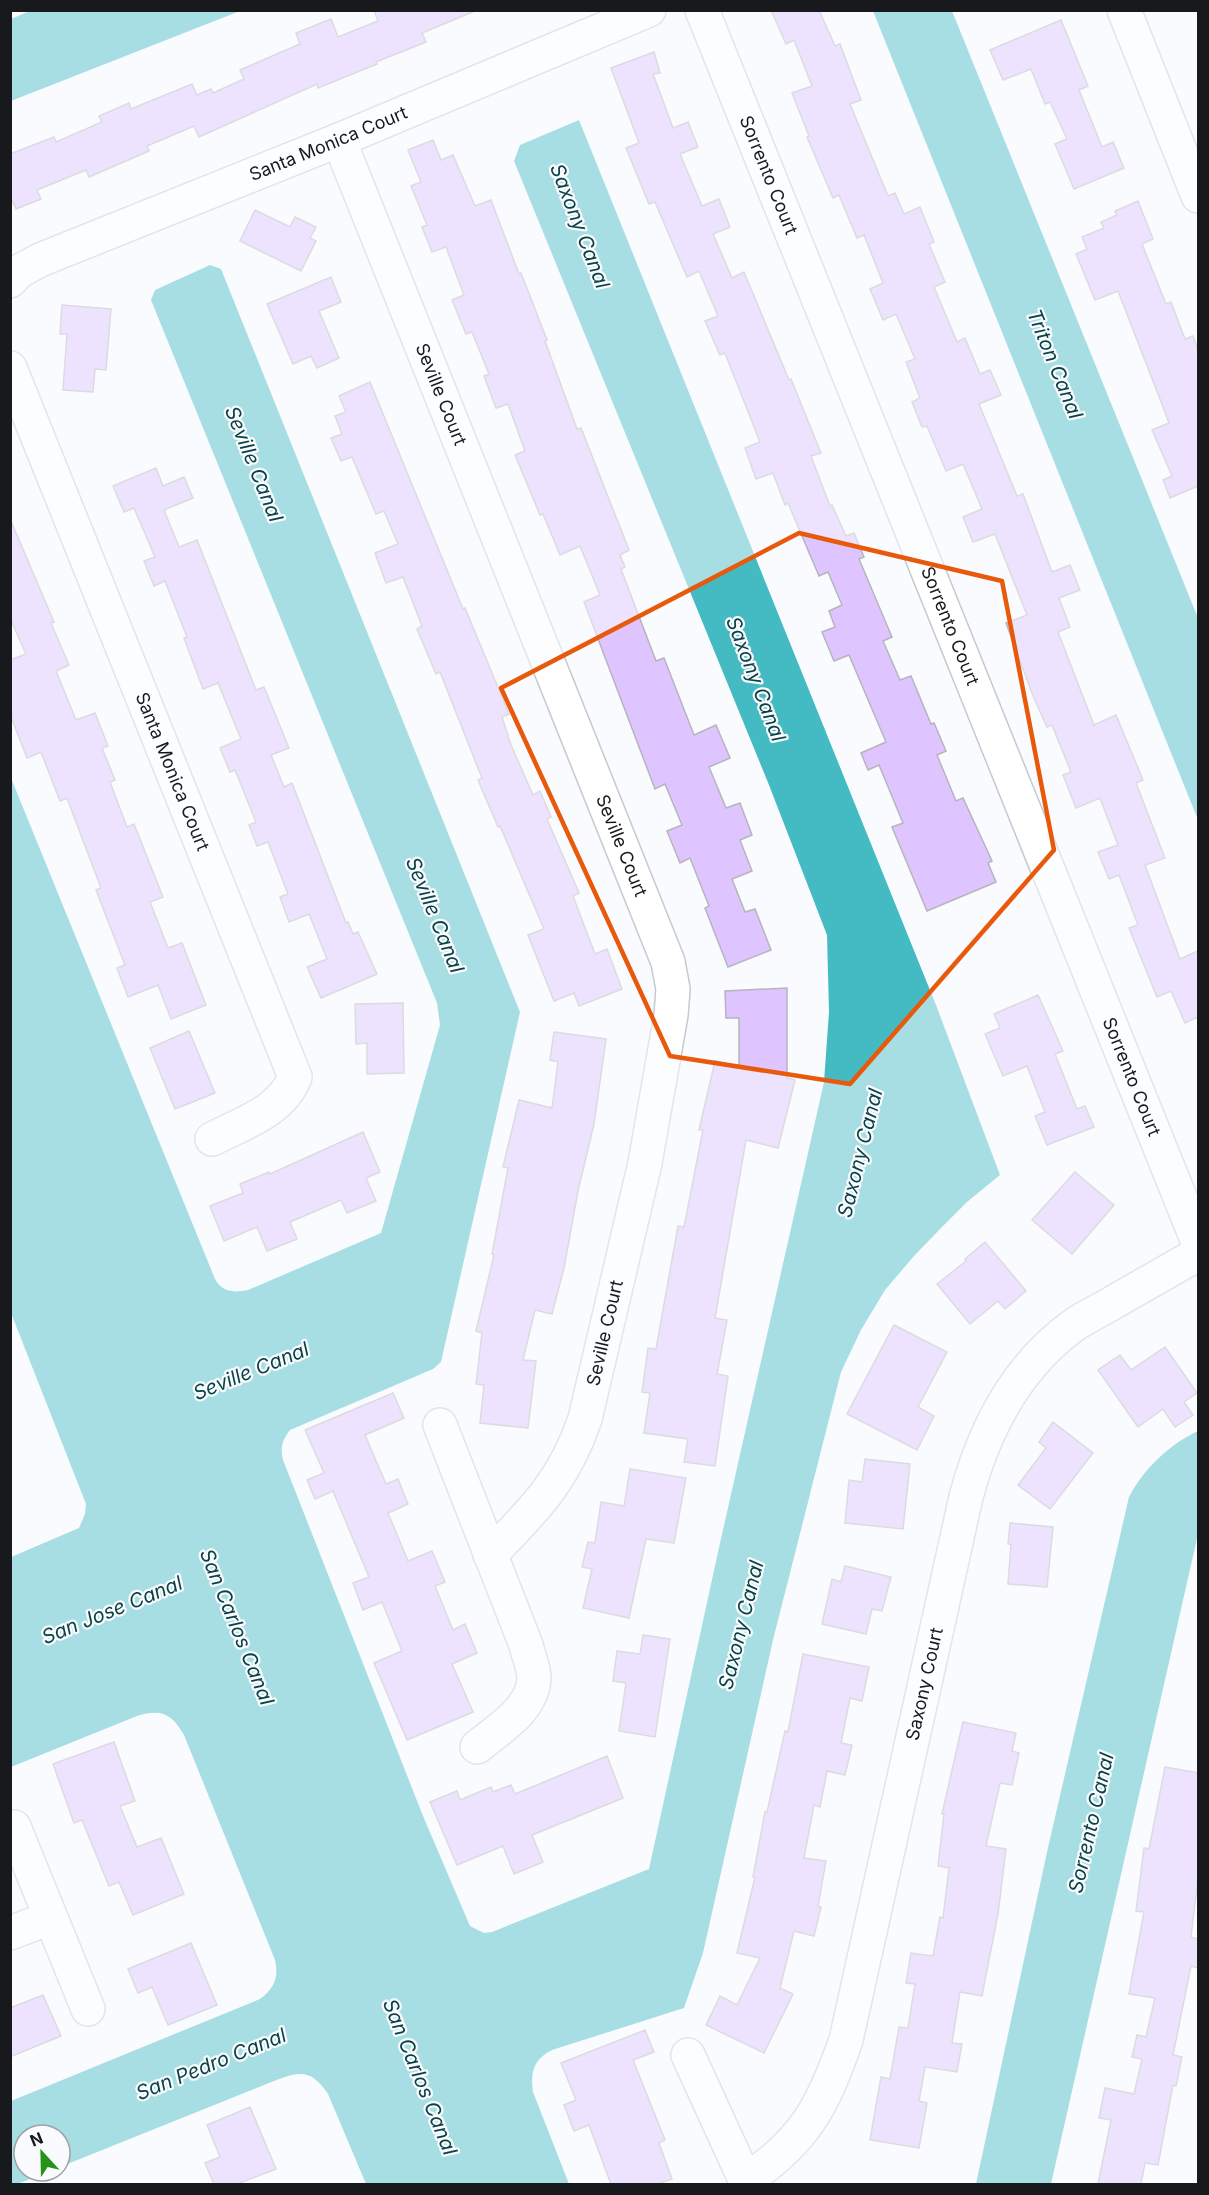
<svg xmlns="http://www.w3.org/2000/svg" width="1209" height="2195" font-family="Inter,sans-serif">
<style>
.water{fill:#44bbc3}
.building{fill:#dfc5ff;stroke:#b7b4bc;stroke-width:1.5}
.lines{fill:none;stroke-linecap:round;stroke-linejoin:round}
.minor-casing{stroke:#c5c9d0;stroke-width:36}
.minor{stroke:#fff;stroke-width:33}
.marked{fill:none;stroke:#e8590c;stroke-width:4.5;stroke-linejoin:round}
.labels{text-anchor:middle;stroke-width:4.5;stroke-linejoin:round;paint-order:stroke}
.street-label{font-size:18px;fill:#17191c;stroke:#f9fbfe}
.water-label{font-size:20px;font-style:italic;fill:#0b4246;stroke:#f9fbfe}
</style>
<rect width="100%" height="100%" fill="#f9fbfe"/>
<g class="water">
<path d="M32 10H240V11L11 101V19Z"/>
<path d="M873 11H952L1198 618V820Z"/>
<path d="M579 120 936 1005 1000 1175 967 1202 941 1228 914 1256 885 1290 861 1330 841 1372 773 1640 703 1953 684 2008 552 2050C534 2059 530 2072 533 2092L569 2184H366L328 2094C313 2072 303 2070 279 2079L60 2167V2135H24V2171H51L17 2184H11V2101L260 1999C274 1988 279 1978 275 1960L184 1735C171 1713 161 1709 137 1716L11 1767V1557L79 1528 85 1514 86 1504 11 1313V778L215 1279C222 1292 234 1293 248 1290L381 1233 440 1025 437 1003 151 300 155 290 210 265 221 269 520 1012 441 1362 433 1369 290 1430C282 1441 280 1447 283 1460L423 1816 470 1926 484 1933 492 1932 649 1869 718 1552 824 1082 829 1012 827 935 769 785 514 161 520 145Z"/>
<path d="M1198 1431V1534L1051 2184H976L1047 1852 1129 1497C1143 1469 1170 1444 1198 1431Z"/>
</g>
<g class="building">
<path d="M374 10 475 11 422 33 426 42 376 62 377 64 318 88 317 84 199 137 194 126 147 146 149 151 89 177 86 170 37 190 41 199 16 209 10 196V154L54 137 56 142 102 122 99 116 129 103 131 109 192 84 197 95 211 89 213 93 244 79 240 70 300 44 296 33 331 19 338 37 378 21Z"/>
<path d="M771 10H819L835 46 840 44 861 100 850 104 888 196 895 193 904 214 920 207 934 242 929 244 945 282 934 287 957 342 965 338 980 374 990 370 1001 395 979 404 1017 496 1023 494 1052 572 1070 565 1080 590 1059 598 1070 627 1058 632 1094 725 1116 715 1143 780 1136 783 1165 858 1145 865 1180 959 1198 951V1017L1185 1023 1171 991 1157 997 1129 928 1138 925 1119 875 1109 879 1098 852 1118 845 1100 798 1076 808 1063 775 1071 772 1052 725 1047 727 1033 696 1006 623 1027 615 995 534 973 542 963 517 982 509 963 464 946 471 927 426 922 427 912 402 920 398 906 362 915 359 896 314 883 320 870 289 883 283 864 235 857 238 839 195 833 198 807 137 809 136 792 93 812 86 794 40 786 44Z"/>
<path d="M1061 20 1088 86 1079 90 1102 147 1113 142 1124 168 1074 189 1055 144 1067 139 1050 102 1045 104 1031 69 1003 80 990 50Z"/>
<path d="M654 52 660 73 653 74 673 128 688 122 698 147 680 154 702 206 719 199 730 227 713 234 732 278 744 272 789 380 791 379 821 453 811 456 830 506 832 505 846 536 854 533 864 557 859 559 892 637 883 641 900 680 911 676 931 724 934 723 946 751 937 755 956 801 963 798 992 861 988 863 996 882 927 911 892 827 903 823 879 765 868 770 861 753 886 742 849 655 834 661 822 632 835 627 829 611 842 605 828 572 819 576 788 503 785 505 773 473 756 479 745 448 760 442 725 353 720 355 705 321 718 316 699 271 687 277 655 202 649 204 626 148 639 143 611 68Z"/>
<path d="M433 140 441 160 453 155 475 206 491 200 519 274 521 273 547 340 545 341 577 429 581 428 629 550 620 555 625 567 621 569 656 661 664 658 694 735 716 725 730 758 709 767 726 808 740 803 752 835 740 840 752 871 732 879 745 912 755 909 771 950 728 967 705 908 709 906 690 858 680 863 667 831 682 825 665 784 655 789 584 602 600 595 580 546 560 555 543 514 540 515 515 455 525 451 508 404 496 408 484 376 489 374 472 332 466 334 452 300 464 295 446 247 432 252 422 227 427 225 411 186 421 182 408 150Z"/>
<path d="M1138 201 1153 239 1142 244 1166 304 1171 302 1185 339 1193 336 1198 350V486L1170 498 1163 480 1172 476 1152 430 1169 423 1158 394 1118 291 1095 300 1076 254 1087 249 1082 237 1104 228 1101 222 1117 215 1115 211Z"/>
<path d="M255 210 290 227 295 217 316 227 310 238 316 241 301 271 240 241Z"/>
<path d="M331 277 341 302 319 311 339 358 317 368 311 356 293 364 267 304Z"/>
<path d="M62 305 111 309 106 370 95 369 93 392 63 390 67 334H60Z"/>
<path d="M370 382 463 609 465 608 509 714 502 717 511 745 533 795 540 791 551 817 547 819 579 893 573 896 595 954 607 949 622 989 579 1006 574 993 554 1001 528 935 544 929 500 826 498 827 478 780 482 778 440 672 436 674 417 629 422 626 403 577 386 583 375 553 398 544 384 511 376 514 352 457 341 461 331 438 342 434 335 416 346 412 339 396Z"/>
<path d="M156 468 163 486 184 477 193 498 164 510 179 547 197 540 256 690 264 687 289 748 271 755 284 787 292 783 346 923 348 922 353 934 358 932 377 974 321 998 307 967 327 959 309 914 289 922 280 897 288 894 268 842 257 846 249 825 256 822 235 770 230 772 220 748 241 739 218 683 203 689 184 638 187 637 165 581 154 586 144 561 155 557 134 508 124 512 113 486Z"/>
<path d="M11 521 54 622 51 623 69 665 56 671 76 720 95 713 108 746 102 748 115 780 110 782 127 827 134 824 163 897 150 902 168 948 182 943 206 1005 171 1019 158 985 128 997 117 968 125 965 96 890 101 888 67 798 60 801 41 752 27 758 10 714V660L26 654 10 618Z"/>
<path d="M787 988V1078L795 1080 778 1148 746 1140 715 1318 727 1320 717 1374 728 1376 715 1466 684 1462 688 1439 644 1433 650 1393 642 1392 648 1348 656 1349 678 1226 684 1227 703 1130H699L715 1061 739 1067V1018H726L725 991Z"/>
<path d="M1038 995 1063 1051 1055 1054 1077 1109 1085 1106 1094 1127 1047 1145 1035 1116 1045 1112 1027 1066 1003 1076 985 1034 1000 1028 994 1014Z"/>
<path d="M403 1003 404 1073 367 1074V1043L356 1044 355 1004Z"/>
<path d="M189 1031 215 1093 175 1109 150 1048Z"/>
<path d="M554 1032 606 1039 594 1124 578 1191 564 1268 552 1314 535 1310 523 1360 536 1361 528 1428 480 1423 484 1385 476 1384 482 1333 476 1331 494 1255 492 1254 508 1168 503 1167 519 1100 552 1108 558 1062 550 1060Z"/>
<path d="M363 1132 380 1172 366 1178 376 1201 347 1213 341 1200 290 1222 297 1239 267 1251 257 1227 224 1241 210 1206 243 1193 240 1184 269 1172 270 1174Z"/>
<path d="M1075 1172 1114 1205 1072 1254 1032 1220Z"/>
<path d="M985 1242 1026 1291 1005 1309 998 1301 970 1324 937 1284 966 1261 965 1259Z"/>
<path d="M894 1325 947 1352 918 1407 934 1416 917 1450 847 1414Z"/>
<path d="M1165 1347 1197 1393 1184 1402 1193 1415 1175 1427 1163 1409 1138 1427 1098 1370 1120 1355 1131 1370Z"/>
<path d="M393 1393 404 1418 365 1435 386 1484 398 1479 408 1504 388 1513 408 1561 432 1551 445 1582 435 1586 453 1630 465 1624 477 1653 452 1664 473 1712 407 1740 374 1663 402 1651 382 1602 363 1610 353 1583 369 1577 333 1491 315 1499 307 1480 324 1473 305 1430Z"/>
<path d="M1053 1422 1093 1453 1050 1509 1018 1485 1046 1448 1039 1442Z"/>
<path d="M865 1459 910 1464 903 1529 845 1523 849 1480 862 1482Z"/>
<path d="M630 1469 686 1478 674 1543 646 1539 629 1618 583 1608 592 1569 582 1567 588 1542 595 1543 601 1502 624 1506Z"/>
<path d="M1010 1523 1053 1527 1047 1587 1008 1584 1011 1544H1008Z"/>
<path d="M845 1566 891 1577 882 1611 872 1609 866 1634 822 1624 832 1579 841 1582Z"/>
<path d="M643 1635 670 1639 655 1737 619 1731 626 1683 613 1681 617 1651 640 1654Z"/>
<path d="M803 1654 869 1667 862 1701 850 1698 841 1743 852 1745 845 1775 827 1771 820 1807 814 1805 804 1858 826 1861 818 1906 821 1907 814 1936 794 1931 780 1988 793 1994 764 2053 706 2025 720 1996 737 2005 760 1958 737 1953 755 1877H753L765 1812H767L785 1731 788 1732Z"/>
<path d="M963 1722 1016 1733 1012 1751 1019 1753 1012 1785 1000 1783 986 1846 1006 1849 998 1914 982 1996 960 1992 952 2043 962 2044 957 2072 925 2067 919 2101 927 2103 919 2148 870 2140 881 2077 890 2079 899 2027 908 2028 915 1984 906 1983 911 1953 933 1956 940 1917 943 1918 949 1868 938 1866 944 1814H942Z"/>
<path d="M114 1742 135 1801 120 1806 137 1847 161 1838 184 1894 133 1915 119 1882 109 1886 82 1820 74 1823 53 1764Z"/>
<path d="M607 1756 623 1798 532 1835 543 1862 514 1874 503 1846 457 1865 430 1802 457 1791 460 1800 491 1787 493 1792 511 1785 515 1794Z"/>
<path d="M1165 1767 1198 1773V1878L1191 1937 1198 1939V1968L1191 1966 1173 2055 1182 2057 1176 2086 1173 2085 1158 2165 1145 2163 1141 2184H1098L1111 2120 1099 2118 1105 2088 1134 2094 1142 2059 1132 2057 1137 2035 1146 2037 1155 1998 1129 1994 1144 1912 1136 1911 1144 1848 1149 1849Z"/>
<path d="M191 1943 217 2005 168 2025 152 1987 138 1993 128 1969Z"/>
<path d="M43 1995 61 2036 10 2057V2008Z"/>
<path d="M645 2030 654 2052 633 2060 665 2140 659 2143 672 2179 657 2184H611L589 2125 574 2131 564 2105 576 2100 561 2063Z"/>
<path d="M250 2107 276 2169 237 2184H214L205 2163 220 2157 207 2125Z"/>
</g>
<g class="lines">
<g class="minor-casing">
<g id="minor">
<path id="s1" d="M702 10 1198 1242"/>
<path d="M1124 10 1198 196"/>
<path id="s2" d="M339 140 668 962 673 989 671 1015 645 1163 585 1419C564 1481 534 1510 490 1555"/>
<path id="s3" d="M10 281 18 272 40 260 339 140 649 10"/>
<path id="s4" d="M10 368 295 1077C281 1112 243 1123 212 1139"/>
<path d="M440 1425 526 1645C528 1655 534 1667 534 1678 533 1709 499 1729 477 1747"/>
<path d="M14 1827 88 2009"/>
<path d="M10 1933 50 1918"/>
<path d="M688 2055 747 2184"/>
<path id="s5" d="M745 2181C805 2141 823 2106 846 2040L966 1497C984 1429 1016 1367 1074 1325 1087 1316 1101 1310 1114 1302 1142 1286 1170 1270 1198 1254"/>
</g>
</g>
<use href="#minor" class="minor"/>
</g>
<path d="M0 0H1209V2195H0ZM799 533 1002 581 1054 850 850 1084 670 1056 501 688Z" fill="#f9fbfe" fill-opacity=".55" fill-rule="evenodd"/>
<path class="marked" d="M799 533 1002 581 1054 850 850 1084 670 1056 501 688Z"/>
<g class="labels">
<g class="street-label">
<text dy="6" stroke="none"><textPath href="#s3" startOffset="348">Santa Monica Court</textPath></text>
<text dy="6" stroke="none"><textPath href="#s1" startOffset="178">Sorrento Court</textPath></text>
<text dy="6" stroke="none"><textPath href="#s2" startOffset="274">Seville Court</textPath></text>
<text dy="6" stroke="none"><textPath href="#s1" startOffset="664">Sorrento Court</textPath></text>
<text dy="6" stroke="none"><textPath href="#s4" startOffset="435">Santa Monica Court</textPath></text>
<text dy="6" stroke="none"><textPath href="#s2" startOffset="760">Seville Court</textPath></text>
<text dy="6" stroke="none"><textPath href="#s1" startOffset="1150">Sorrento Court</textPath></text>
<text transform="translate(605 1333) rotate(-77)" y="6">Seville Court</text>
<text dy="6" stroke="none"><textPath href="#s5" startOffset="542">Saxony Court</textPath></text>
</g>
<g class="water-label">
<text transform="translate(580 226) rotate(69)" y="7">Saxony Canal</text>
<text transform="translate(1055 364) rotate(68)" y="7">Triton Canal</text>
<text transform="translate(254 464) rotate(68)" y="7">Seville Canal</text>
<text transform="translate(756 679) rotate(69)" y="7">Saxony Canal</text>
<text transform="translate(435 915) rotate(68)" y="7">Seville Canal</text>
<text transform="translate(860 1153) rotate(-76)" y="7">Saxony Canal</text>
<text transform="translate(251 1371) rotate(-22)" y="7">Seville Canal</text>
<text transform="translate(112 1610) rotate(-22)" y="7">San Jose Canal</text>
<text transform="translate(741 1625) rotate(-76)" y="7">Saxony Canal</text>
<text transform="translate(237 1627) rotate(68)" y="7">San Carlos Canal</text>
<text transform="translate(1091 1823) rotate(-77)" y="7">Sorrento Canal</text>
<text transform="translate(211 2064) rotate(-22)" y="7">San Pedro Canal</text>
<text transform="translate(420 2077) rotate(68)" y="7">San Carlos Canal</text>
</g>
</g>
<rect width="1209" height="2195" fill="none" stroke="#17191c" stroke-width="24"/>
<g transform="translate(42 2153) rotate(338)"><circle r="28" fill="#f9fbfe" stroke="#9fa1a4" stroke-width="1.5"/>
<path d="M0-4.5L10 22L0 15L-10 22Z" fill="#26921a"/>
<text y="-9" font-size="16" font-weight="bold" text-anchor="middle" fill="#17191c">N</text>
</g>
</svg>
